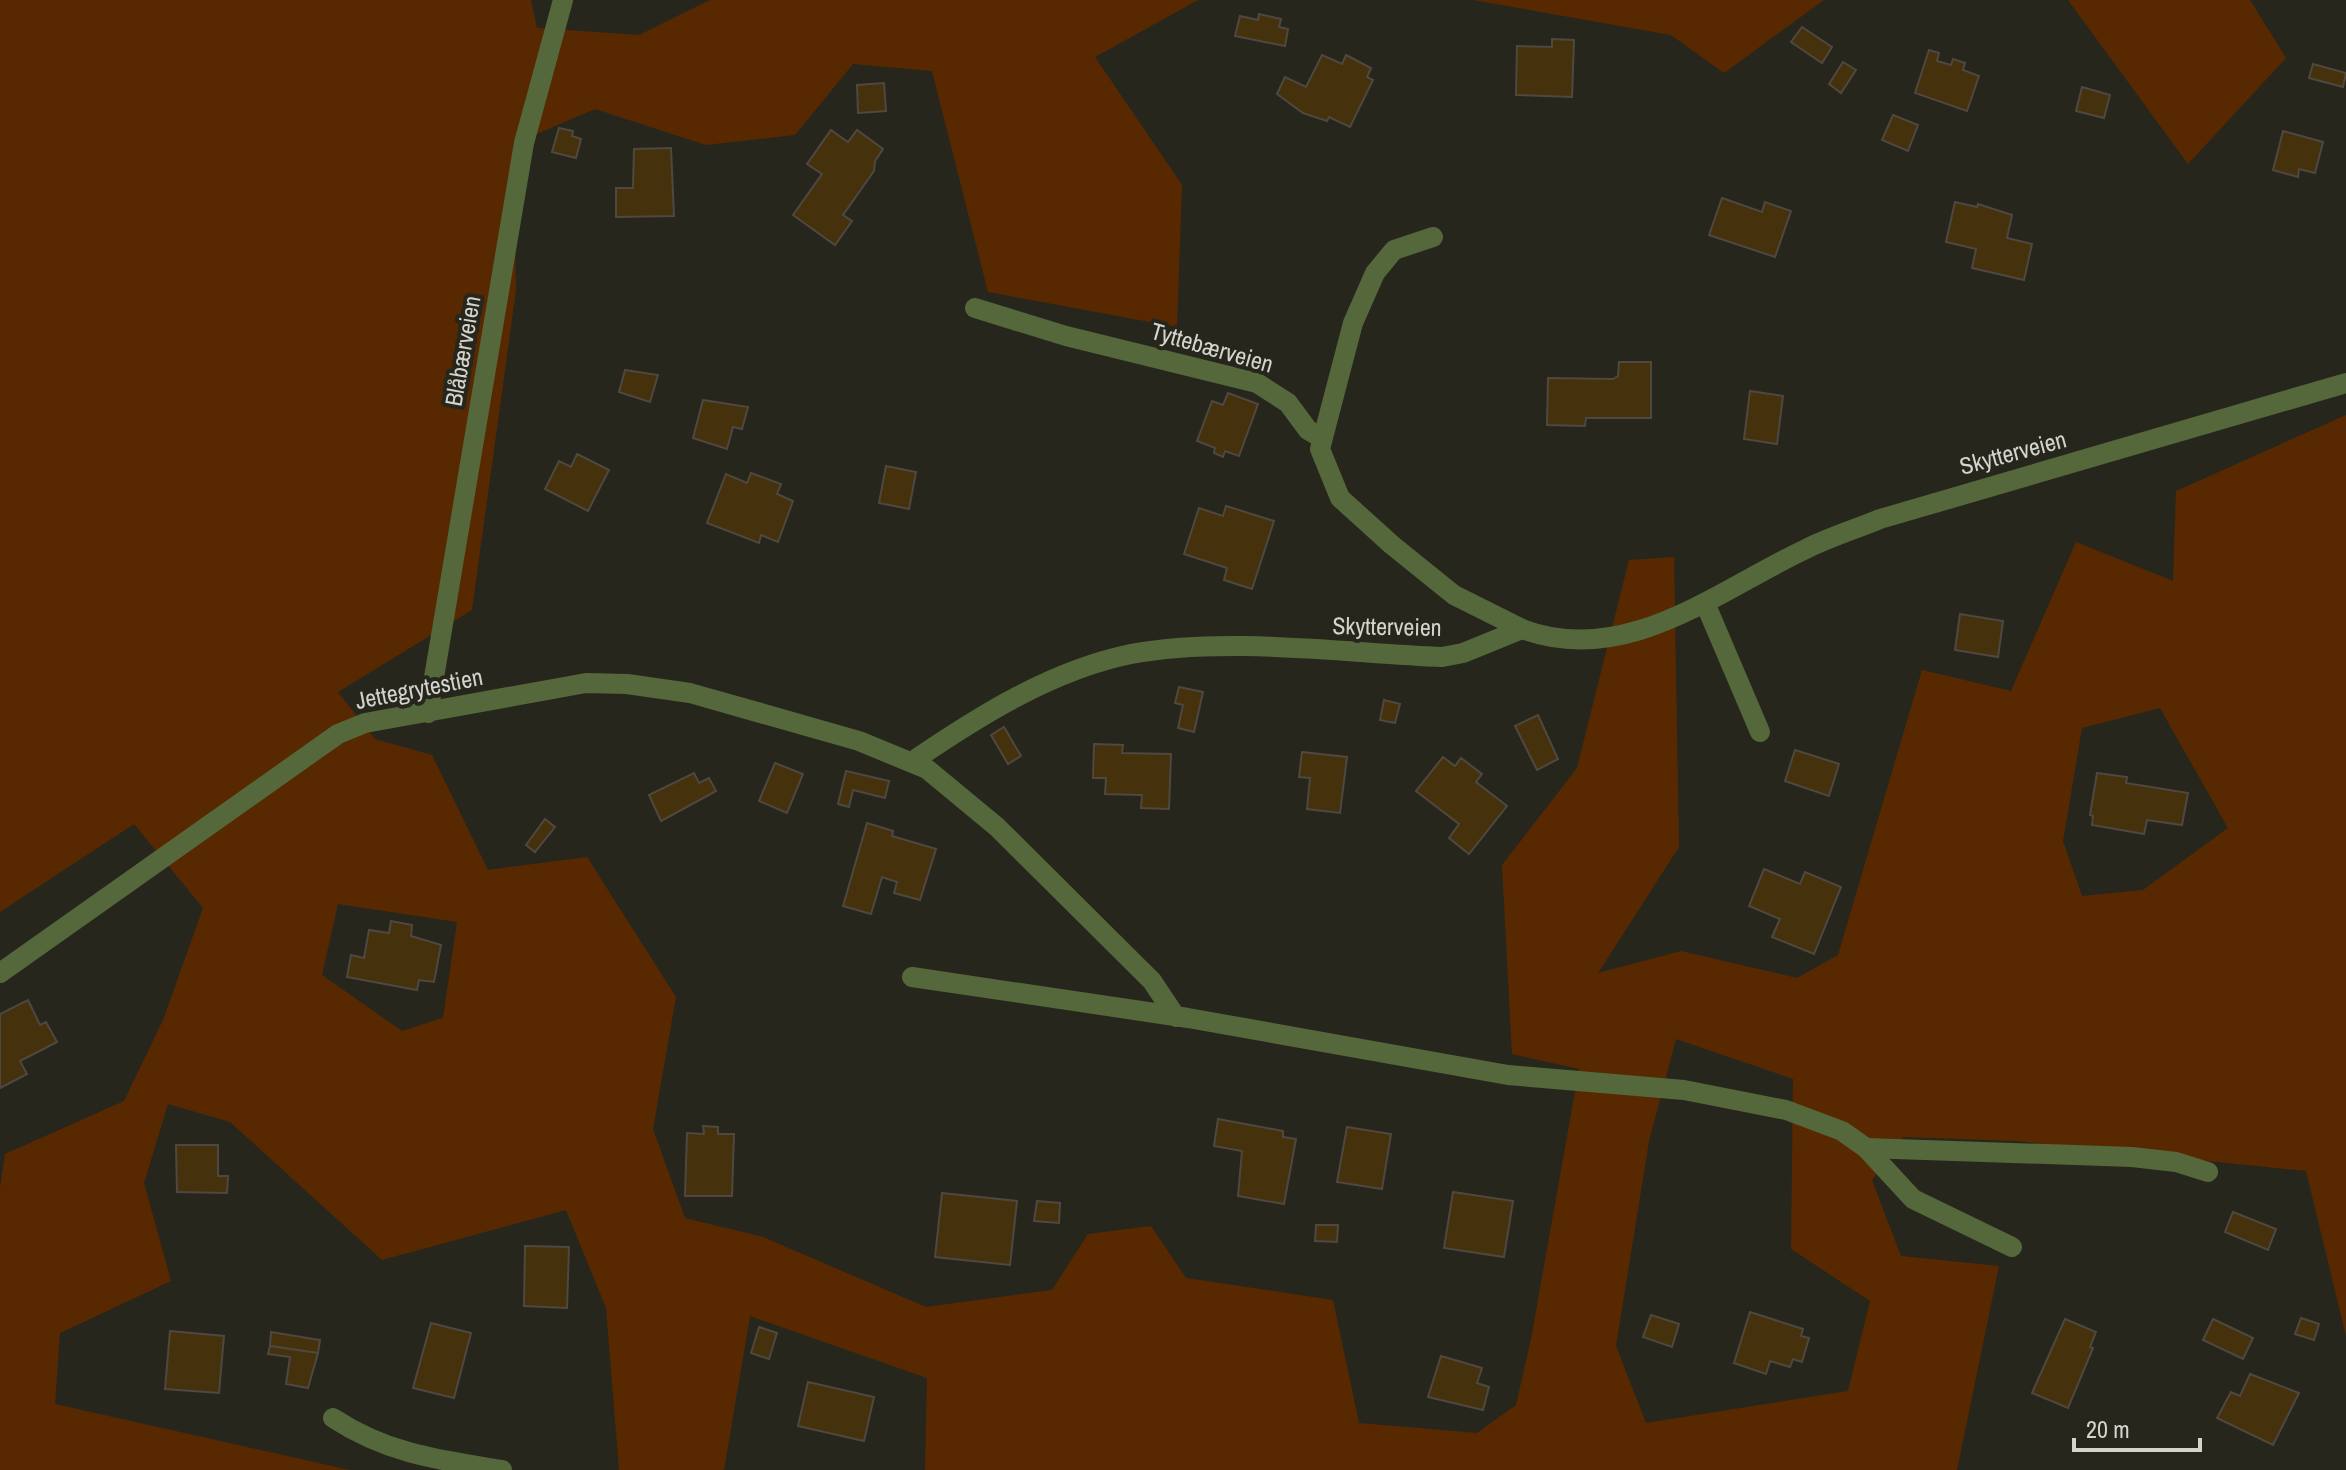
<svg xmlns="http://www.w3.org/2000/svg" width="2346" height="1470" font-family="'Archivo Narrow',sans-serif">
<style>
.green{fill:#582900;fill-rule:evenodd}
.building{fill:#45310b;stroke:#4e4840;stroke-width:2}
.lines{fill:none;stroke-linecap:round;stroke-linejoin:round}
.minor{stroke:#54683b;stroke-width:20}
.labels{text-anchor:middle;stroke-width:8;stroke-linejoin:round;paint-order:stroke}
.street-label{font-size:24px;fill:#d4d4ce;stroke:#27261d}
</style>
<rect width="100%" height="100%" fill="#27261d"/>
<g class="green">
<path d="M0 0H531L537 28 639 35 710 0H1198L1095 57 1182 185 1177 327 988 292 932 71 853 64 795 135 706 145 595 109 513 144 516 290 472 610 338 692 375 739 432 755 488 870 587 857 676 997 653 1129 685 1218 763 1237 926 1307 1052 1290 1088 1234 1151 1226 1186 1278 1333 1300 1359 1423 1477 1433 1516 1405 1531 1339 1579 1069 1512 1054 1502 865 1577 768 1629 560 1674 557 1679 847 1598 973 1681 951 1797 978 1838 955 1922 670 2011 691 2076 542 2173 581 2176 491 2346 415V1336L2306 1171 2016 1141 1903 1137 1872 1180 1901 1256 1999 1266 1957 1470H925L927 1378 750 1316 724 1470H619L606 1308 566 1210 382 1260 230 1122 168 1104 144 1183 171 1281 60 1333 55 1404 350 1470H0V1188L5 1154 124 1101 163 1020 203 908 134 824 0 912ZM2160 708 2228 828 2143 890 2082 896 2063 841 2082 728ZM338 904 457 922 443 1018 402 1031 322 975ZM1676 1039 1793 1079 1791 1249 1870 1301 1848 1391 1646 1423 1616 1346 1649 1141Z"/>
<path d="M1473 0H1824L1724 73 1671 35Z"/>
<path d="M2068 0H2250L2286 58 2188 164Z"/>
</g>
<g class="building">
<path d="M1259 14 1281 19 1279 27 1288 29 1285 46 1235 36 1240 16 1258 20Z"/>
<path d="M1802 27 1832 47 1822 63 1791 42Z"/>
<path d="M1552 39 1574 40 1572 97 1516 95 1517 46 1552 47Z"/>
<path d="M1929 50 1939 53 1937 61 1951 65 1953 59 1965 63 1963 70 1979 76 1967 111 1915 93Z"/>
<path d="M1322 55 1342 64 1346 55 1371 68 1367 77 1373 80 1350 127 1329 117 1327 121 1303 113 1277 94 1285 77 1306 87Z"/>
<path d="M1843 62 1856 70 1841 93 1829 84Z"/>
<path d="M2313 64 2346 73 2343 87 2309 78Z"/>
<path d="M884 83 886 111 858 113 857 85Z"/>
<path d="M2082 87 2110 95 2104 118 2076 111Z"/>
<path d="M1893 115 1918 125 1908 151 1882 140Z"/>
<path d="M559 128 573 131 572 136 581 139 576 158 552 152Z"/>
<path d="M831 130 848 142 857 130 883 149 875 161 874 171 843 215 852 221 835 245 793 215 822 174 807 164Z"/>
<path d="M2283 131 2323 142 2315 173 2299 169 2298 177 2273 170Z"/>
<path d="M671 148 674 216 616 217V188H633L634 149Z"/>
<path d="M1722 198 1762 212 1765 202 1791 211 1775 257 1709 235Z"/>
<path d="M1955 202 1977 207 1978 204 2012 215 2007 238 2032 244 2024 280 1972 268 1976 249 1946 242Z"/>
<path d="M1619 362H1651V418H1586L1585 426 1547 425 1548 378 1613 379 1618 376Z"/>
<path d="M625 370 658 375 650 402 619 392Z"/>
<path d="M1750 391 1783 396 1777 444 1744 439Z"/>
<path d="M1228 393 1258 404 1239 456 1225 451 1223 457 1214 453 1215 448 1197 441 1212 401 1223 405Z"/>
<path d="M703 400 748 407 742 429 733 427 727 449 693 438Z"/>
<path d="M577 454 609 470 588 511 545 489 559 461 571 467Z"/>
<path d="M886 466 916 472 909 509 879 503Z"/>
<path d="M751 473 781 484 777 494 793 501 778 542 761 535 759 543 707 523 726 474 747 483Z"/>
<path d="M1226 506 1274 521 1252 589 1224 580 1227 568 1184 554 1199 508 1223 516Z"/>
<path d="M1960 614 2003 621 1998 657 1955 650Z"/>
<path d="M1179 687 1203 692 1194 732 1178 728 1183 705 1175 703Z"/>
<path d="M1384 700 1400 704 1395 723 1380 720Z"/>
<path d="M1538 715 1558 759 1537 770 1515 726Z"/>
<path d="M1004 727 1021 756 1008 764 991 735Z"/>
<path d="M1094 744 1123 745 1122 753 1171 754 1169 809 1141 808 1142 795 1105 794 1106 778H1093Z"/>
<path d="M1795 750 1839 764 1829 796 1785 781Z"/>
<path d="M1302 752 1347 757 1340 813 1307 809 1310 778 1299 777Z"/>
<path d="M1443 757 1455 766 1461 758 1482 774 1476 782 1507 806 1469 854 1449 838 1459 824 1416 791Z"/>
<path d="M775 763 803 774 787 813 759 801Z"/>
<path d="M846 771 889 781 885 798 853 790 849 807 838 804Z"/>
<path d="M694 773 699 783 709 778 716 791 661 821 649 795Z"/>
<path d="M2097 773 2127 777 2126 783 2188 793 2182 825 2147 820 2144 834 2092 825 2093 816 2090 815Z"/>
<path d="M545 819 555 827 535 852 526 845Z"/>
<path d="M867 823 893 831 892 836 936 849 920 900 894 893 897 882 882 877 871 914 843 906Z"/>
<path d="M1764 869 1800 884 1805 872 1841 887 1814 954 1772 937 1780 919 1749 906Z"/>
<path d="M391 921 412 925 411 936 441 945 434 982 419 980 417 990 347 977 351 955 364 958 369 930 389 933Z"/>
<path d="M28 1000 40 1025 46 1022 57 1042 20 1061 27 1074 0 1088V1014Z"/>
<path d="M1218 1119 1283 1131V1137L1296 1139 1284 1204 1238 1196 1242 1151 1214 1146Z"/>
<path d="M703 1126 718 1127V1134H734L732 1196H685L687 1133 704 1134Z"/>
<path d="M1347 1127 1391 1134 1382 1189 1337 1182Z"/>
<path d="M176 1145H218V1176H228L227 1193 177 1192Z"/>
<path d="M1453 1192 1513 1201 1504 1257 1444 1248Z"/>
<path d="M942 1193 1017 1201 1010 1265 935 1257Z"/>
<path d="M1037 1201 1060 1203 1059 1223 1034 1221Z"/>
<path d="M2233 1212 2276 1229 2268 1250 2225 1232Z"/>
<path d="M1316 1225H1338L1337 1242 1315 1241Z"/>
<path d="M525 1246 569 1247 567 1308 524 1306Z"/>
<path d="M1750 1312 1803 1329 1801 1336 1809 1338 1802 1362 1793 1359 1790 1367 1770 1361 1766 1374 1734 1363Z"/>
<path d="M1651 1315 1679 1324 1672 1347 1643 1337Z"/>
<path d="M2301 1318 2319 1324 2314 1340 2295 1334Z"/>
<path d="M2065 1319 2096 1332 2090 1347 2093 1348 2068 1408 2032 1393Z"/>
<path d="M2213 1319 2253 1338 2243 1359 2203 1340Z"/>
<path d="M431 1323 471 1333 454 1398 413 1388Z"/>
<path d="M759 1327 777 1333 769 1359 751 1353Z"/>
<path d="M170 1331 224 1336 219 1393 165 1389Z"/>
<path d="M271 1332 320 1340 318 1353 270 1346Z"/>
<path d="M270 1346 318 1353 308 1388 286 1384 290 1357 268 1354Z"/>
<path d="M1441 1356 1482 1368 1477 1383 1489 1387 1483 1410 1428 1397Z"/>
<path d="M2250 1374 2299 1393 2273 1445 2217 1418 2231 1392 2240 1396Z"/>
<path d="M808 1382 874 1397 864 1441 798 1426Z"/>
</g>
<g class="lines">
<g class="minor">
<path d="M1433 237 1394 250 1375 273 1353 323 1320 449 1340 498 1392 545 1454 595 1522 629"/>
<path d="M975 308 1066 336 1257 383 1288 403 1308 430 1322 438"/>
<path d="M1705 603 1760 732"/>
<path d="M428 713 524 143 563 0"/>
<path d="M913 761C979 716 1052 670 1131 654 1225 636 1345 653 1442 657L1463 653 1522 629C1626 668 1718 590 1806 549 1830 537 1856 529 1880 519L2346 383"/>
<path d="M0 973 338 734 365 723 586 683 627 684 690 693 859 741 927 769 997 827 1152 981 1176 1017"/>
<path d="M912 977 1188 1018 1508 1075 1684 1090 1786 1110 1842 1131 1866 1148 1913 1199 2012 1247"/>
<path d="M1866 1148 2132 1157 2176 1162 2208 1172"/>
<path d="M333 1418C388 1454 439 1460 502 1470"/>
</g>
</g>
<g class="labels">
<g class="street-label">
<text transform="translate(1212 348) rotate(16)" y="8">Tyttebærveien</text>
<text transform="translate(463 351) rotate(-80)" y="8">Blåbærveien</text>
<text transform="translate(2013 453) rotate(-15)" y="8">Skytterveien</text>
<text transform="translate(1387 627) rotate(1)" y="8">Skytterveien</text>
<text transform="translate(419 689) rotate(-11)" y="8">Jettegrytestien</text>
</g>
</g>
<path d="M2074 1438v12h126v-12" fill="none" stroke="#d4d4ce" stroke-width="4"/>
<text x="2086" y="1438" font-size="24" fill="#d4d4ce" stroke="#27261d" stroke-width="6" paint-order="stroke">20 m</text>
</svg>
